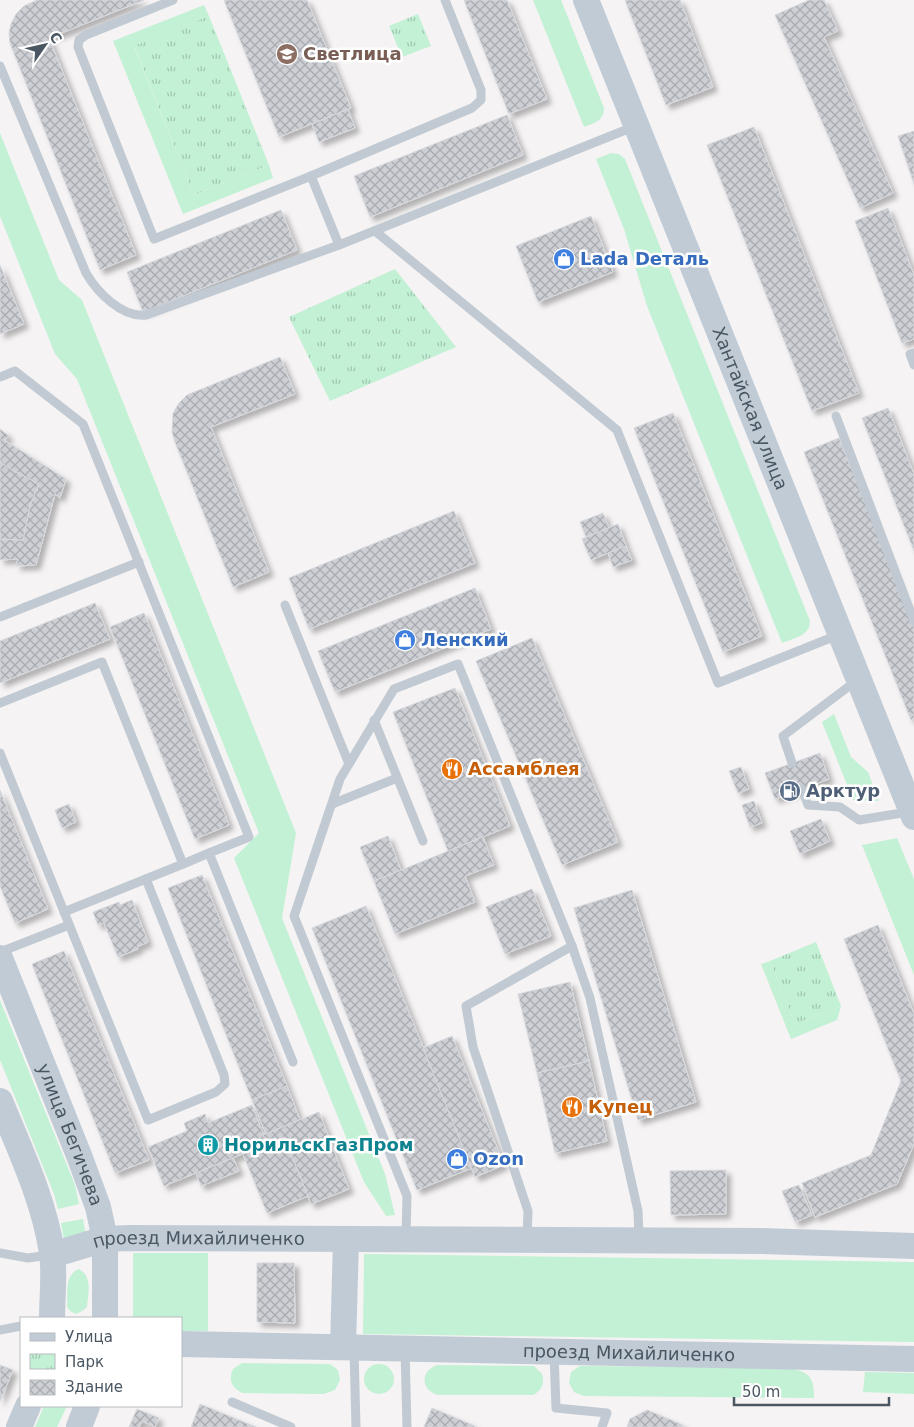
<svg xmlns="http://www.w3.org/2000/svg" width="914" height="1427" font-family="'DejaVu Sans',sans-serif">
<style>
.grass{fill:#c3f1d5}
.park{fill:url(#park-tufts)}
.building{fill:url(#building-cross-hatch);stroke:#d7d9de;filter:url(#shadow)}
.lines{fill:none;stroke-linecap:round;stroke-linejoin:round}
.lane{stroke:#c1cad2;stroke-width:9}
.secondary{stroke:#c1cbd6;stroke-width:26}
.labels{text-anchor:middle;stroke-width:5;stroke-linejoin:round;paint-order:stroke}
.education-label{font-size:18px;font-weight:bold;fill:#785e54;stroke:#fff;text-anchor:start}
.shop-label{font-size:18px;font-weight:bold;fill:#366cbe;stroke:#fff;text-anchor:start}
.street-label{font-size:18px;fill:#4a5661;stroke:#fff}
.food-label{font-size:18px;font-weight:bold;fill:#c56008;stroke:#fff;text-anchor:start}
.service-label{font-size:18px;font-weight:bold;fill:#4e5e75;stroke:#fff;text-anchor:start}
.culture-label{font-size:18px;font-weight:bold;fill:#0d838f;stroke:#fff;text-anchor:start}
</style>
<defs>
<pattern id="park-tufts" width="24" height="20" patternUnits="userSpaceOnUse" patternTransform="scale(1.25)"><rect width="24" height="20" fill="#c3f1d5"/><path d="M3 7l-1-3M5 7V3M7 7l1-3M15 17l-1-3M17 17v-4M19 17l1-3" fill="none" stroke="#a0c6b0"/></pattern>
<pattern id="building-cross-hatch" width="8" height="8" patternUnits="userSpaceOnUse" patternTransform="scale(1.25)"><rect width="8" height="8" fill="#cdcfd5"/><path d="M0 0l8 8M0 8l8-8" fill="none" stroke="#a8abb0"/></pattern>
<filter id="shadow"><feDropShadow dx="4.5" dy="4.5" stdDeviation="2.5" flood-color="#0004"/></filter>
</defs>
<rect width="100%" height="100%" fill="#f5f3f3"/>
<g class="grass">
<path d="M533 0H561L604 108C604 121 594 123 584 127Z"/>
<path d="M204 5 209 16 134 47 194 195 269 165 273 178 183 214 113 41Z"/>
<path d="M0 133 59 280 82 300 296 833 282 918 385 1174 395 1215 386 1216 364 1182 234 858 259 833 77 379 55 354 0 216Z"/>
<path d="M611 153 619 154 625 159 810 621C810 636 794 638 782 643L647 306 624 229 596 159Z"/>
<path d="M834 714 851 757 868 772 879 801 853 800 822 722Z"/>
<path d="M897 838 914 879V975L862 845Z"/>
<path d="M770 961 795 1024 841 1006 837 1020 791 1039 761 964Z"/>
<path d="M0 1000 75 1185 79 1204 58 1209 54 1194 0 1060Z"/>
<path d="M83 1219 86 1236 64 1240 61 1223Z"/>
<path d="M133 1253H208V1331H181V1318H133Z"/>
<path d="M364 1254 914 1262V1342L363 1334Z"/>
<path d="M79 1269C93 1277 88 1293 87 1307L82 1311 76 1314 70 1311 67 1306C68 1292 64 1275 79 1269Z"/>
<path d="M242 1363 330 1364 338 1370 340 1380 335 1390 324 1394 242 1393C232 1388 228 1380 233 1369Z"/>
<circle cx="379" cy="1379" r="15"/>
<path d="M438 1365 534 1366 542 1374C545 1383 542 1390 533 1395H438C420 1390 420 1370 438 1365Z"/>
<path d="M580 1366 788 1368C809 1372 814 1376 814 1398L584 1396 574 1392 569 1383 571 1372Z"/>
<path d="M865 1372 914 1373V1394L863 1392Z"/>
<path d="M44 1406H67L57 1427H35Z"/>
</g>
<g class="park">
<path d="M418 14 431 46 402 57 389 26Z"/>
<path d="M209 16 269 165 194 195 134 46Z"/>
<path d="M395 269 456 347 330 401 289 317Z"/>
<path d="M816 942 841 1006 795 1024 770 961Z"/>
</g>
<g class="building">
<path d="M37 0H144L49 38 136 255 100 270 10 43 9 33 11 24 16 14 24 6Z"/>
<path d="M224 0H307L351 108 279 137Z"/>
<path d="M464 0H507L547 99 509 114Z"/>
<path d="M625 0H680L713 87 666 105Z"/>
<path d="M809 0H824L838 31 824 37 893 193 860 208 775 15Z"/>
<path d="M348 109 355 128 319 142 312 124Z"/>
<path d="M507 115 523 155 370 217 354 176Z"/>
<path d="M754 127 859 393 812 411 707 145Z"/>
<path d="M914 131V184L898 136Z"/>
<path d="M888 208 914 275V339L902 343 855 221Z"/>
<path d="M281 210 297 250 143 312 127 272Z"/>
<path d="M591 216 613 272 538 302 516 246Z"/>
<path d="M0 265 24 324 0 334Z"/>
<path d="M280 357 295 394 211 427 269 572 233 587 175 442 172 432 173 413 179 403 187 395Z"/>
<path d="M888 408 914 474V551L862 418Z"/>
<path d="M673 413 762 636 723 652 634 428Z"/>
<path d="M0 429 9 436 4 440 66 479 60 498 55 494 36 565 16 566 18 559 0 560V539L23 540 30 505 39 484 7 467 0 461Z"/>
<path d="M839 438 914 624V718L911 720 804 452Z"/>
<path d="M0 461 7 467 39 484 30 505 23 540 0 539Z"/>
<path d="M454 511 475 563 309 629 289 578Z"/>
<path d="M603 513 609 528 586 537 580 522Z"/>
<path d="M618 524 626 546 591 560 582 539Z"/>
<path d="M626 546 632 560 613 567 608 553Z"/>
<path d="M475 588 491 629 335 692 318 651Z"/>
<path d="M95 603 110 639 0 683V641Z"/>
<path d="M144 613 229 825 195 839 110 627Z"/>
<path d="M532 638 618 842 562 865 476 661Z"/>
<path d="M455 688 510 826 448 851 393 712Z"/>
<path d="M820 753 829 779 775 799 765 773Z"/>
<path d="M741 767 749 789 738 793 729 771Z"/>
<path d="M0 790 48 909 15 923 0 886Z"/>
<path d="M754 801 762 823 750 827 742 805Z"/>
<path d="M69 804 76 822 62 828 55 810Z"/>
<path d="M821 819 830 841 800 854 790 831Z"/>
<path d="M388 836 401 870 374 881 360 847Z"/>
<path d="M483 837 494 865 465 876 475 902 395 934 374 881Z"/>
<path d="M202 875 287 1086 252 1100 168 888Z"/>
<path d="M532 889 551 936 505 954 486 907Z"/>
<path d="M632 890 696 1102 638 1120 574 908Z"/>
<path d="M132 900 148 942 137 947 138 949 118 957 104 923 98 925 93 912 119 902 120 905Z"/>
<path d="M366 906 472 1168 417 1190 312 928Z"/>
<path d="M878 925 914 1014V1144L897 1184 815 1217 802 1183 871 1155 901 1081 844 939Z"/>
<path d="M64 951 149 1160 115 1173 32 964Z"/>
<path d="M570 982 589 1061 537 1073 518 994Z"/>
<path d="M452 1036 504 1165 475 1177 423 1048Z"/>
<path d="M589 1061 607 1141 555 1153 537 1073Z"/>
<path d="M287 1086 300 1120 266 1134 252 1100Z"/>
<path d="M252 1105 267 1144 164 1186 148 1147 187 1131 184 1123 205 1114 208 1123Z"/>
<path d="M319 1112 349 1189 311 1204 284 1137 267 1144 263 1135Z"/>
<path d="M284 1137 308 1196 267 1213 243 1154Z"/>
<path d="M233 1158 239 1171 201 1186 196 1173Z"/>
<path d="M726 1170V1214L671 1215 670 1171Z"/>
<path d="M799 1185 812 1215 795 1222 782 1191Z"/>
<path d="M257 1263H294L295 1323 257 1322Z"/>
<path d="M0 1365 13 1370 0 1401Z"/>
<path d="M200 1404 256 1427H191Z"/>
<path d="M432 1408 475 1426 474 1427H424Z"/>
<path d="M137 1409 159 1418 155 1427 142 1421 139 1427H129Z"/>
<path d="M647 1410 683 1425 682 1427H627L630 1419Z"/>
</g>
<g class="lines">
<g class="lane">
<path d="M173 0 86 35 79 40 78 47 154 239 311 176 472 108 481 100V90L445 0"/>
<path d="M0 66 86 273C97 292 122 318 146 315L339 245 633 127"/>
<path d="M311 176 339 245"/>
<path d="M375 231 617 430 718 683 838 635"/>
<path d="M914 353 910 354 914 365"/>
<path d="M0 377 15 371 83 424 249 837 209 853"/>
<path d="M836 416 914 621"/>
<path d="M285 605 349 764"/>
<path d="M0 617 139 562"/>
<path d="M0 703 102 662 183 864 209 853 293 1062"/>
<path d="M374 720 423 841"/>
<path d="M0 753 148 1120 216 1092 225 1084 224 1075 146 879"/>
<path d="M792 763 783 736 856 681"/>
<path d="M802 789 808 805 840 807 859 820 908 812"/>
<path d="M332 804 397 778"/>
<path d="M64 912 183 864"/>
<path d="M572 946 590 998 638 1211 639 1238"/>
<path d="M0 952 69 925"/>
<path d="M406 1237 407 1196 294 916 340 779 394 689 458 664 572 946 466 1006 473 1047 528 1211 527 1238"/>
<path d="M0 1253 28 1258 49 1255"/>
<path d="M0 1330 21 1326"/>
<path d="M354 1350 356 1427"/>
<path d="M405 1350 407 1427"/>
<path d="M554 1354 556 1408 607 1413 602 1427"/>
<path d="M232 1402 291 1427"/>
</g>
<g class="secondary">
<path id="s1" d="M586 0 914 817"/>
<path id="s2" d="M0 958 80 1158 98 1207 105 1239V1318"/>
<path d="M0 1101C20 1150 44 1200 52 1253 55 1273 52 1298 52 1318"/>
<path id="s3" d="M52 1255 105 1239 130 1238 762 1241 914 1246"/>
<path id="s4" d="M181 1344 914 1359"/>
<path d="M343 1347 346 1240"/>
<path d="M19 1427 28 1406"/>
<path d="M79 1427 87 1406"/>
</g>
</g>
<defs>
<g id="school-disc" transform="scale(1.125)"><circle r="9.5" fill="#8d6e63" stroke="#fff"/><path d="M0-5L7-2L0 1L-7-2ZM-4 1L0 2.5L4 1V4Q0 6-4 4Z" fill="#fff"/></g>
<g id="shop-disc" transform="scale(1.125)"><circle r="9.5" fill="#3f7fe0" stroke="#fff"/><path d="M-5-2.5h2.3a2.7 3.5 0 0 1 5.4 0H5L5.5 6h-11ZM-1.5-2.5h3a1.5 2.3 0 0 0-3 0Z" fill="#fff"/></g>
<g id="restaurant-disc" transform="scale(1.125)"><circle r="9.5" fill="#e8710a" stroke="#fff"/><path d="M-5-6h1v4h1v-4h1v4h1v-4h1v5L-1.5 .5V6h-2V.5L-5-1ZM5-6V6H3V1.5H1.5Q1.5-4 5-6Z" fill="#fff"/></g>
<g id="fuel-disc" transform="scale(1.125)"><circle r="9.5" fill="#5c6f8a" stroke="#fff"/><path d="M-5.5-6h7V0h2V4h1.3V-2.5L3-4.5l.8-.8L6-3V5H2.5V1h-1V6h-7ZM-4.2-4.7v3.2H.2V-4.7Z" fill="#fff"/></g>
<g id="building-disc" transform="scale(1.125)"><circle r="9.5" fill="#0f9aa8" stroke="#fff"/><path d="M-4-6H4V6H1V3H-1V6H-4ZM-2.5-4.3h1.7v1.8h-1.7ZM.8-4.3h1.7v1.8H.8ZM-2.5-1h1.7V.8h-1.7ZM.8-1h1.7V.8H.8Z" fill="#fff"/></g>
</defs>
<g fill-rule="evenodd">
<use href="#school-disc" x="287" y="54"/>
<use href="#shop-disc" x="564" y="259"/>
<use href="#shop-disc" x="405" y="640"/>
<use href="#restaurant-disc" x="452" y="769"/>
<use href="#fuel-disc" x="790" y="791"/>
<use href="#restaurant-disc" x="572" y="1107"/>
<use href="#building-disc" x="208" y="1145"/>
<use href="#shop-disc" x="457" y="1159"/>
</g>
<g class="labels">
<g class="education-label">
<text x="303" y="60">Светлица</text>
</g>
<g class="shop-label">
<text x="580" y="265">Lada Dеталь</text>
<text x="421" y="646">Ленский</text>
<text x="473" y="1165">Ozon</text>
</g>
<g class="street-label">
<text dy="6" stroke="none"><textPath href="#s1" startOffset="440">Хантайская улица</textPath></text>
<text dy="6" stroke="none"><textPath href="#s2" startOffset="190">улица Бегичева</textPath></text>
<text dy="6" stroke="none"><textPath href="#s3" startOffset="149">проезд Михайличенко</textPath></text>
<text dy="6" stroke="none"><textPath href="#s4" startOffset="448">проезд Михайличенко</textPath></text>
</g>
<g class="food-label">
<text x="468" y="775">Ассамблея</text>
<text x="588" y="1113">Купец</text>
</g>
<g class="service-label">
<text x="806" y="797">Арктур</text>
</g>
<g class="culture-label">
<text x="224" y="1151">НорильскГазПром</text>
</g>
</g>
<rect x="20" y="1317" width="162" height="90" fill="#ffffff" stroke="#b7bbc0"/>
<rect x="30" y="1333" width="25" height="8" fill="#c1cbd6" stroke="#b7bbc0"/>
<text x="65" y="1342" font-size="15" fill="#4a5661">Улица</text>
<rect x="30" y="1354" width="25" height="15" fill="url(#park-tufts)" stroke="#b7bbc0"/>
<text x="65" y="1367" font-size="15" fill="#4a5661">Парк</text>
<rect x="30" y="1380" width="25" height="15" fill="url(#building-cross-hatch)" stroke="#b7bbc0"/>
<text x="65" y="1392" font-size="15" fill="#4a5661">Здание</text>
<g transform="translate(45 45) rotate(56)" stroke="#ffffff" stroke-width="4" paint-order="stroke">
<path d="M0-4L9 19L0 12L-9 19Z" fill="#4a5661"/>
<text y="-8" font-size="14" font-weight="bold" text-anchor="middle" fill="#4a5661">С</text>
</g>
<path d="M734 1397v8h155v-8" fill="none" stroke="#4a5661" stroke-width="2.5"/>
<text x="742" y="1397" font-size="15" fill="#4a5661" stroke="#ffffff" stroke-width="4" paint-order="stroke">50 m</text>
</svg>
